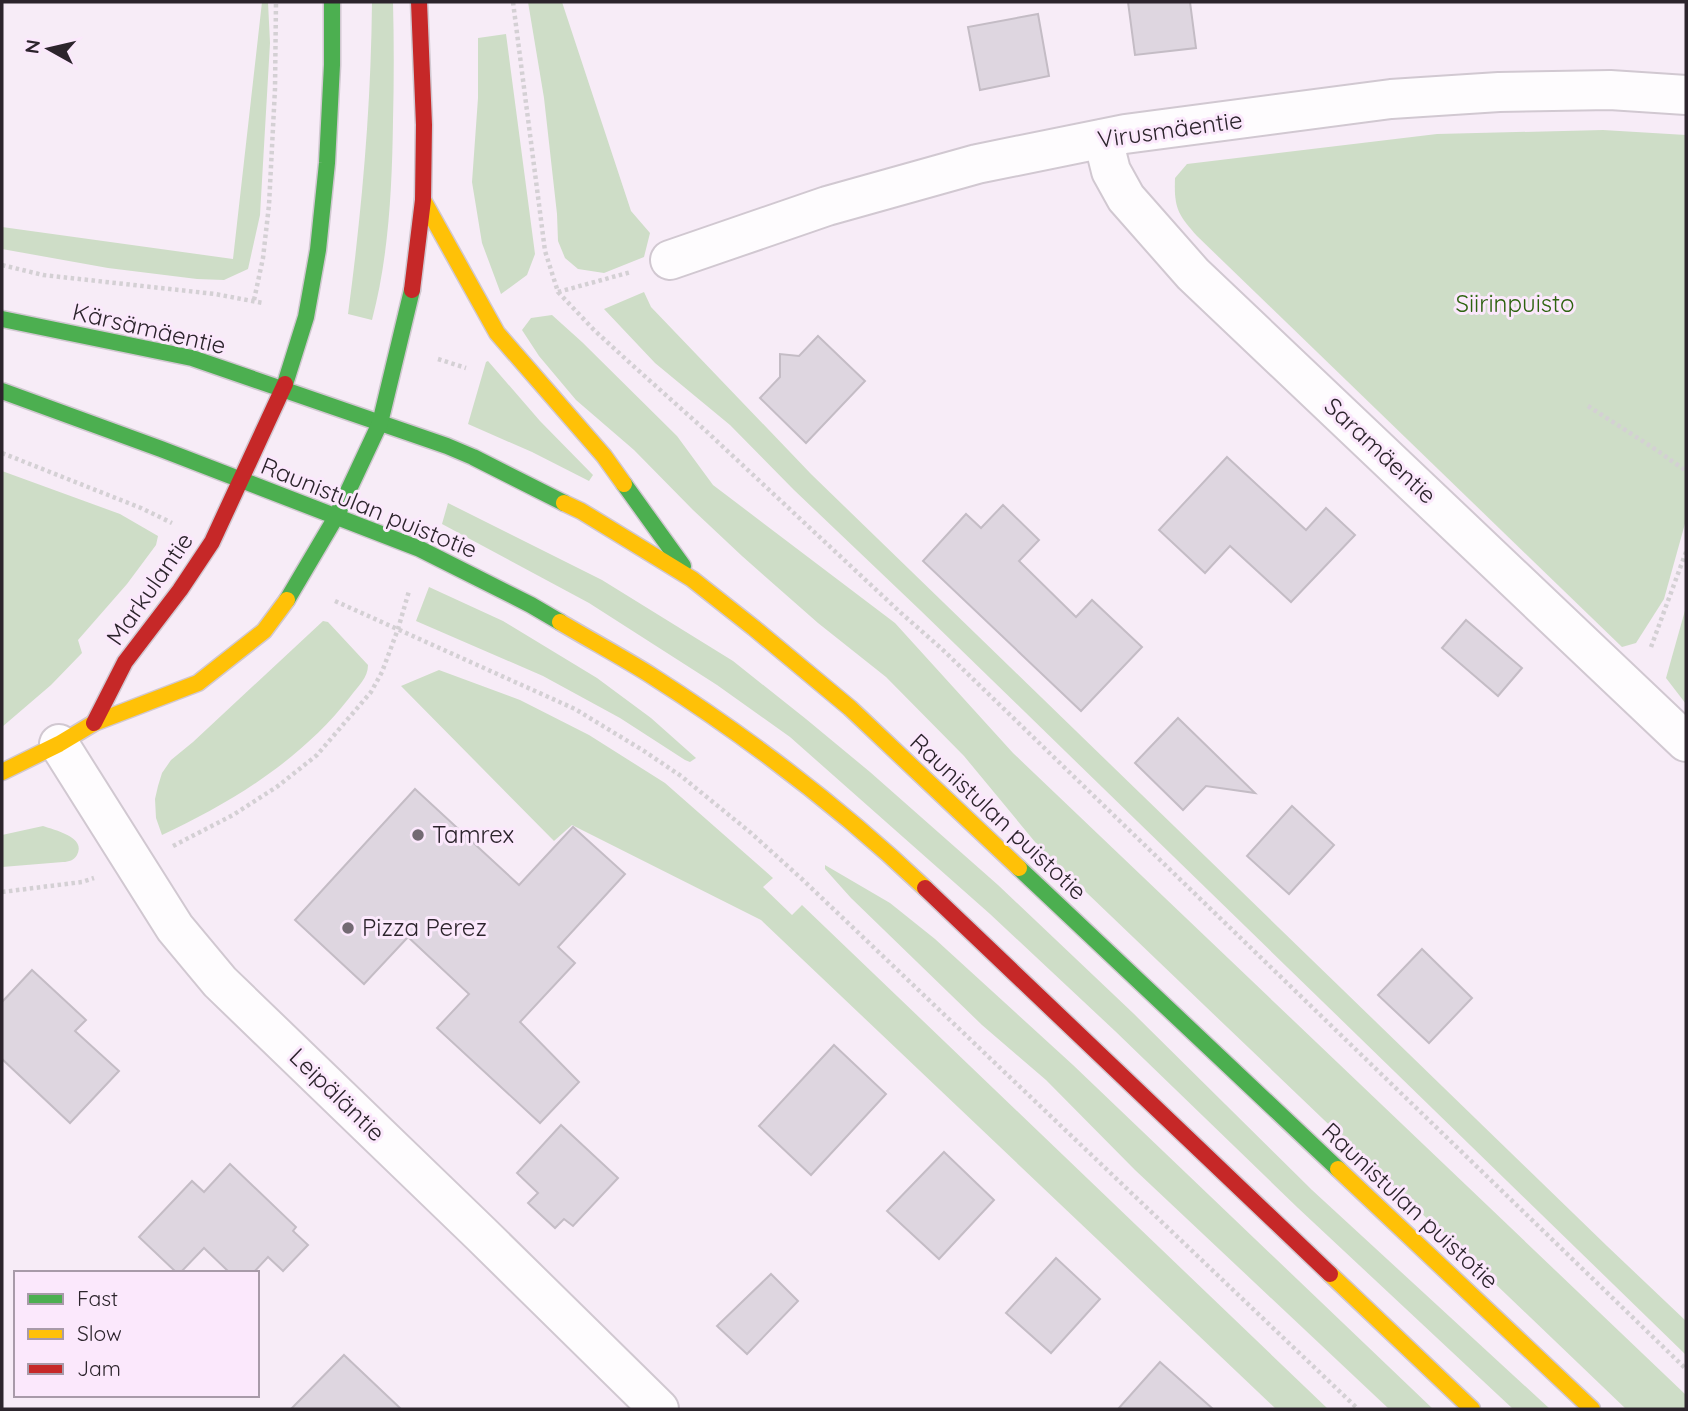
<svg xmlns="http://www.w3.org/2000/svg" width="1688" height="1411" font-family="Quicksand,sans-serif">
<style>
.green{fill:#ceddc7}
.building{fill:#ded6e0;stroke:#c4bcc5;stroke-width:2}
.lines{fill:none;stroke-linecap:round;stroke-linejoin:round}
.street-casing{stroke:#d1c8d1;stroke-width:42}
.fast-casing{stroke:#d1c8d1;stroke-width:19}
.slow-casing{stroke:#d1c8d1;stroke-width:19}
.jam-casing{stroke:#d1c8d1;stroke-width:19}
.path{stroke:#d4d0d4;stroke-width:4.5;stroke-dasharray:3.5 3.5;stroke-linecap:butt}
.street{stroke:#fefcfe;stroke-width:38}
.fast{stroke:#4caf50;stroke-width:16}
.slow{stroke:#ffc107;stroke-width:16}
.jam{stroke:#c62828;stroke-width:16}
.poi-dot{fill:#736a73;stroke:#fbe8fc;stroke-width:2.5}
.labels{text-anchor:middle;stroke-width:6;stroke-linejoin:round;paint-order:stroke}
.street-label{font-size:24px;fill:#2c242c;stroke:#fbe8fc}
.park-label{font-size:24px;fill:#2d630f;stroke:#fbe8fc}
.poi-label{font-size:24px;fill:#2c242c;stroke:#fbe8fc;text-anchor:start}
</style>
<rect width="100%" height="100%" fill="#f7ecf7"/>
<g class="green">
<path d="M262 2H268L270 43 260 215 248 269 224 280 197 279 108 268 2 249V227L233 259Z"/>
<path d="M372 2H393C394 41 394 81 393 121 392 188 389 255 372 320L348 314C362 210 371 107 372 2Z"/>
<path d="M528 2H562L631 211 650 233 644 257 604 273 578 269 565 258 558 241 557 214 544 98Z"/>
<path d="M506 34 535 254 527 275 501 294 482 243 472 182 478 98V38Z"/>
<path d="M1603 130 1686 135V520L1664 599 1636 643 1622 647 1197 236C1177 214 1174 207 1175 178L1187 164 1437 134Z"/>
<path d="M644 292 651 307 811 474 1607 1246 1686 1321V1355L920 610 794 490 730 425 655 363 604 309Z"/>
<path d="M552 315 582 342 677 436 713 485 895 623 1013 753 1686 1395V1409H1626L1040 848 964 756 886 677 818 623 742 556 693 510 634 450 576 400 539 356 522 330 531 318Z"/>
<path d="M488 361 540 421 593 475 589 481 532 452 468 424 486 362Z"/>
<path d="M2 471 120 514 158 536 156 545 127 584 78 640 82 653 51 685 2 727Z"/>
<path d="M448 503 602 580 733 661 806 719 870 772 998 885 1133 1013 1312 1190 1550 1409H1513L1298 1208 1115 1031 990 914 790 737 717 685 589 603 442 524Z"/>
<path d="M429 587 503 621 597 678 651 718 696 758 690 762 685 760 620 718 543 676 416 621Z"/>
<path d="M1686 607V704L1666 678Z"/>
<path d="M323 621 328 622 368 665C368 678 358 686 350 697 302 759 233 802 162 835L156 818 155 799 158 786 162 773 171 760 193 742Z"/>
<path d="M439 670 520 700 589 735 665 783 773 878 763 887 792 915 802 905 1328 1409H1276L761 920 572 825 554 841 401 686Z"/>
<path d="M43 826C54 830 87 837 77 855 74 860 69 862 63 862L2 867V835Z"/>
<path d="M825 865 890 903 935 939 1073 1065 1433 1409H1389L1135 1170 1046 1080 982 1025 851 898 825 869Z"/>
</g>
<g class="building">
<path d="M1128 2H1190L1196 48 1135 55Z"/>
<path d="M1038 14 1049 76 980 90 968 27Z"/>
<path d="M818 336 865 381 806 443 760 398 780 377V354L799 356Z"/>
<path d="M1227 457 1306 530 1326 508 1355 535 1291 602 1230 546 1205 573 1159 530Z"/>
<path d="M1003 505 1039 540 1019 561 1076 617 1092 600 1142 647 1081 711 923 561 966 514 981 528Z"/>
<path d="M1466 620 1522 668 1498 696 1442 648Z"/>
<path d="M1178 718 1255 793 1206 786 1183 810 1135 763Z"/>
<path d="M415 789 519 885 573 827 625 874 558 947 575 963 520 1022 579 1082 540 1123 437 1028 469 994 408 937 364 984 295 920Z"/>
<path d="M1292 806 1334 845 1289 894 1247 856Z"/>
<path d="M1422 949 1472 998 1429 1043 1378 995Z"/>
<path d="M32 970 86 1020 75 1031 119 1071 70 1123 2 1059V1002Z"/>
<path d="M834 1045 886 1094 811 1175 759 1126Z"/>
<path d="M561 1125 618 1178 573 1226 564 1219 555 1228 528 1203 538 1193 517 1173Z"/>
<path d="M944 1152 994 1200 939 1259 887 1211Z"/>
<path d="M230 1164 296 1227 293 1231 308 1245 283 1271 268 1257 253 1273H230L204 1248 180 1273H177L139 1237 192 1181 204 1192Z"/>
<path d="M1056 1258 1100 1299 1051 1353 1006 1313Z"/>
<path d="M771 1274 798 1301 747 1354 717 1326Z"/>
<path d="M344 1355 401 1409H291Z"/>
<path d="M1160 1362 1213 1409H1118Z"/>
</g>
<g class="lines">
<g class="street-casing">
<g id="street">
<path d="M1103 139 1111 171 1126 198 1193 274 1686 742"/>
<path d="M670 260 827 206 977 164 1125 134 1391 99 1499 92 1610 90 1686 95"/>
<path d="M59 744 175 928 220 982 480 1233 659 1409"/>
</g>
</g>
<g class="fast-casing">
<g id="fast">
<path d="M2 319 192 358 447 446 473 457 564 503"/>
<path d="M285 384 306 317 318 250 327 163 332 65V2"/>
<path d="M2 391 161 449 420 549 531 605 560 622"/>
<path d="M624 484 683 566"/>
<path d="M287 600 336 517 380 423 412 290"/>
<path d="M1019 868 1338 1169"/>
</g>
</g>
<g class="slow-casing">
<g id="slow">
<path d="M423 200 497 333 604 456 624 484"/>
<path d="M564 503 581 511 692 579 754 628 850 708 1019 868"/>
<path d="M560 622C590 640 622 657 652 676 749 738 841 808 925 888"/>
<path d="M2 772 59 744 94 723 198 683 264 631 287 600"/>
<path d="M1338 1169 1592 1409"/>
<path d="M1330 1274 1472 1409"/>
</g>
</g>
<g class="jam-casing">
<g id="jam">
<path d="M412 290 423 200 424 125 419 2"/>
<path d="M94 723 125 662 180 590 212 542 285 384"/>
<path d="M925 888 1330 1274"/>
</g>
</g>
<g class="path">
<path d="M513 2 545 251 558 292 594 330 630 363 705 430 901 613 942 649 1686 1369"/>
<path d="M2 265 43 275 215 294 263 303"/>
<path d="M558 292 631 272"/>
<path d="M254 300 263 258 269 205 275 89 276 2"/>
<path d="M438 359 466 368"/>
<path d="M1588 406 1658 451 1686 471"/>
<path d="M2 453 141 508 172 523"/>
<path d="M335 601 575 709 644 751 681 776 751 833 803 880 1358 1409"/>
<path d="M1651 647 1686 552"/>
<path d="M173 846 233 815 278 786 317 755 371 692 382 672 398 629 409 591"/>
<path d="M2 892 82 882 94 878"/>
</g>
<use href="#street" class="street"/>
<use href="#fast" class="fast"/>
<use href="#slow" class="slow"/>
<use href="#jam" class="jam"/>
</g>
<g class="poi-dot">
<circle cx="418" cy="835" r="7"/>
<circle cx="348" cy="928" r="7"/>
</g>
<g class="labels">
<g class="street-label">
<text transform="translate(1170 130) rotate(-8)" y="8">Virusmäentie</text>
<text transform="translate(149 329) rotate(13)" y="8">Kärsämäentie</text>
<text transform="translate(1380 451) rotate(43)" y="8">Saramäentie</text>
<text transform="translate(369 508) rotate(22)" y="8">Raunistulan puistotie</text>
<text transform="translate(150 589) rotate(-55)" y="8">Markulantie</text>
<text transform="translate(998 817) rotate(43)" y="8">Raunistulan puistotie</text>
<text transform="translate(337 1095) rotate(44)" y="8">Leipäläntie</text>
<text transform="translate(1410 1206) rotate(43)" y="8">Raunistulan puistotie</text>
</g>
<g class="park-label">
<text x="1515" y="312">Siirinpuisto</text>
</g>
<g class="poi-label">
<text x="432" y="843">Tamrex</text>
<text x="362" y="936">Pizza Perez</text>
</g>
</g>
<rect width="1688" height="1411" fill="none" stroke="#2c242c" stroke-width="7"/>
<rect x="14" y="1271" width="245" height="126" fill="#fbe8fc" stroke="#a89aa9" stroke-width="2"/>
<rect x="28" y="1294" width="35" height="10" fill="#4caf50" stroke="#a89aa9" stroke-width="2"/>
<text x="77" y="1306" font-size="21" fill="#2c242c">Fast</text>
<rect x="28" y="1329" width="35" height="10" fill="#ffc107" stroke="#a89aa9" stroke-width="2"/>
<text x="77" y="1341" font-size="21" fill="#2c242c">Slow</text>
<rect x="28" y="1364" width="35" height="10" fill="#c62828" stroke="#a89aa9" stroke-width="2"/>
<text x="77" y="1376" font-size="21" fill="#2c242c">Jam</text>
<g transform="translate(49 49) rotate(278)" stroke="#fbe8fc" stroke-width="5" paint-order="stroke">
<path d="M0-5L12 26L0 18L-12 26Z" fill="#2c242c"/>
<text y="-10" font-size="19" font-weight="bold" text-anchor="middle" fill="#2c242c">N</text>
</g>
</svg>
